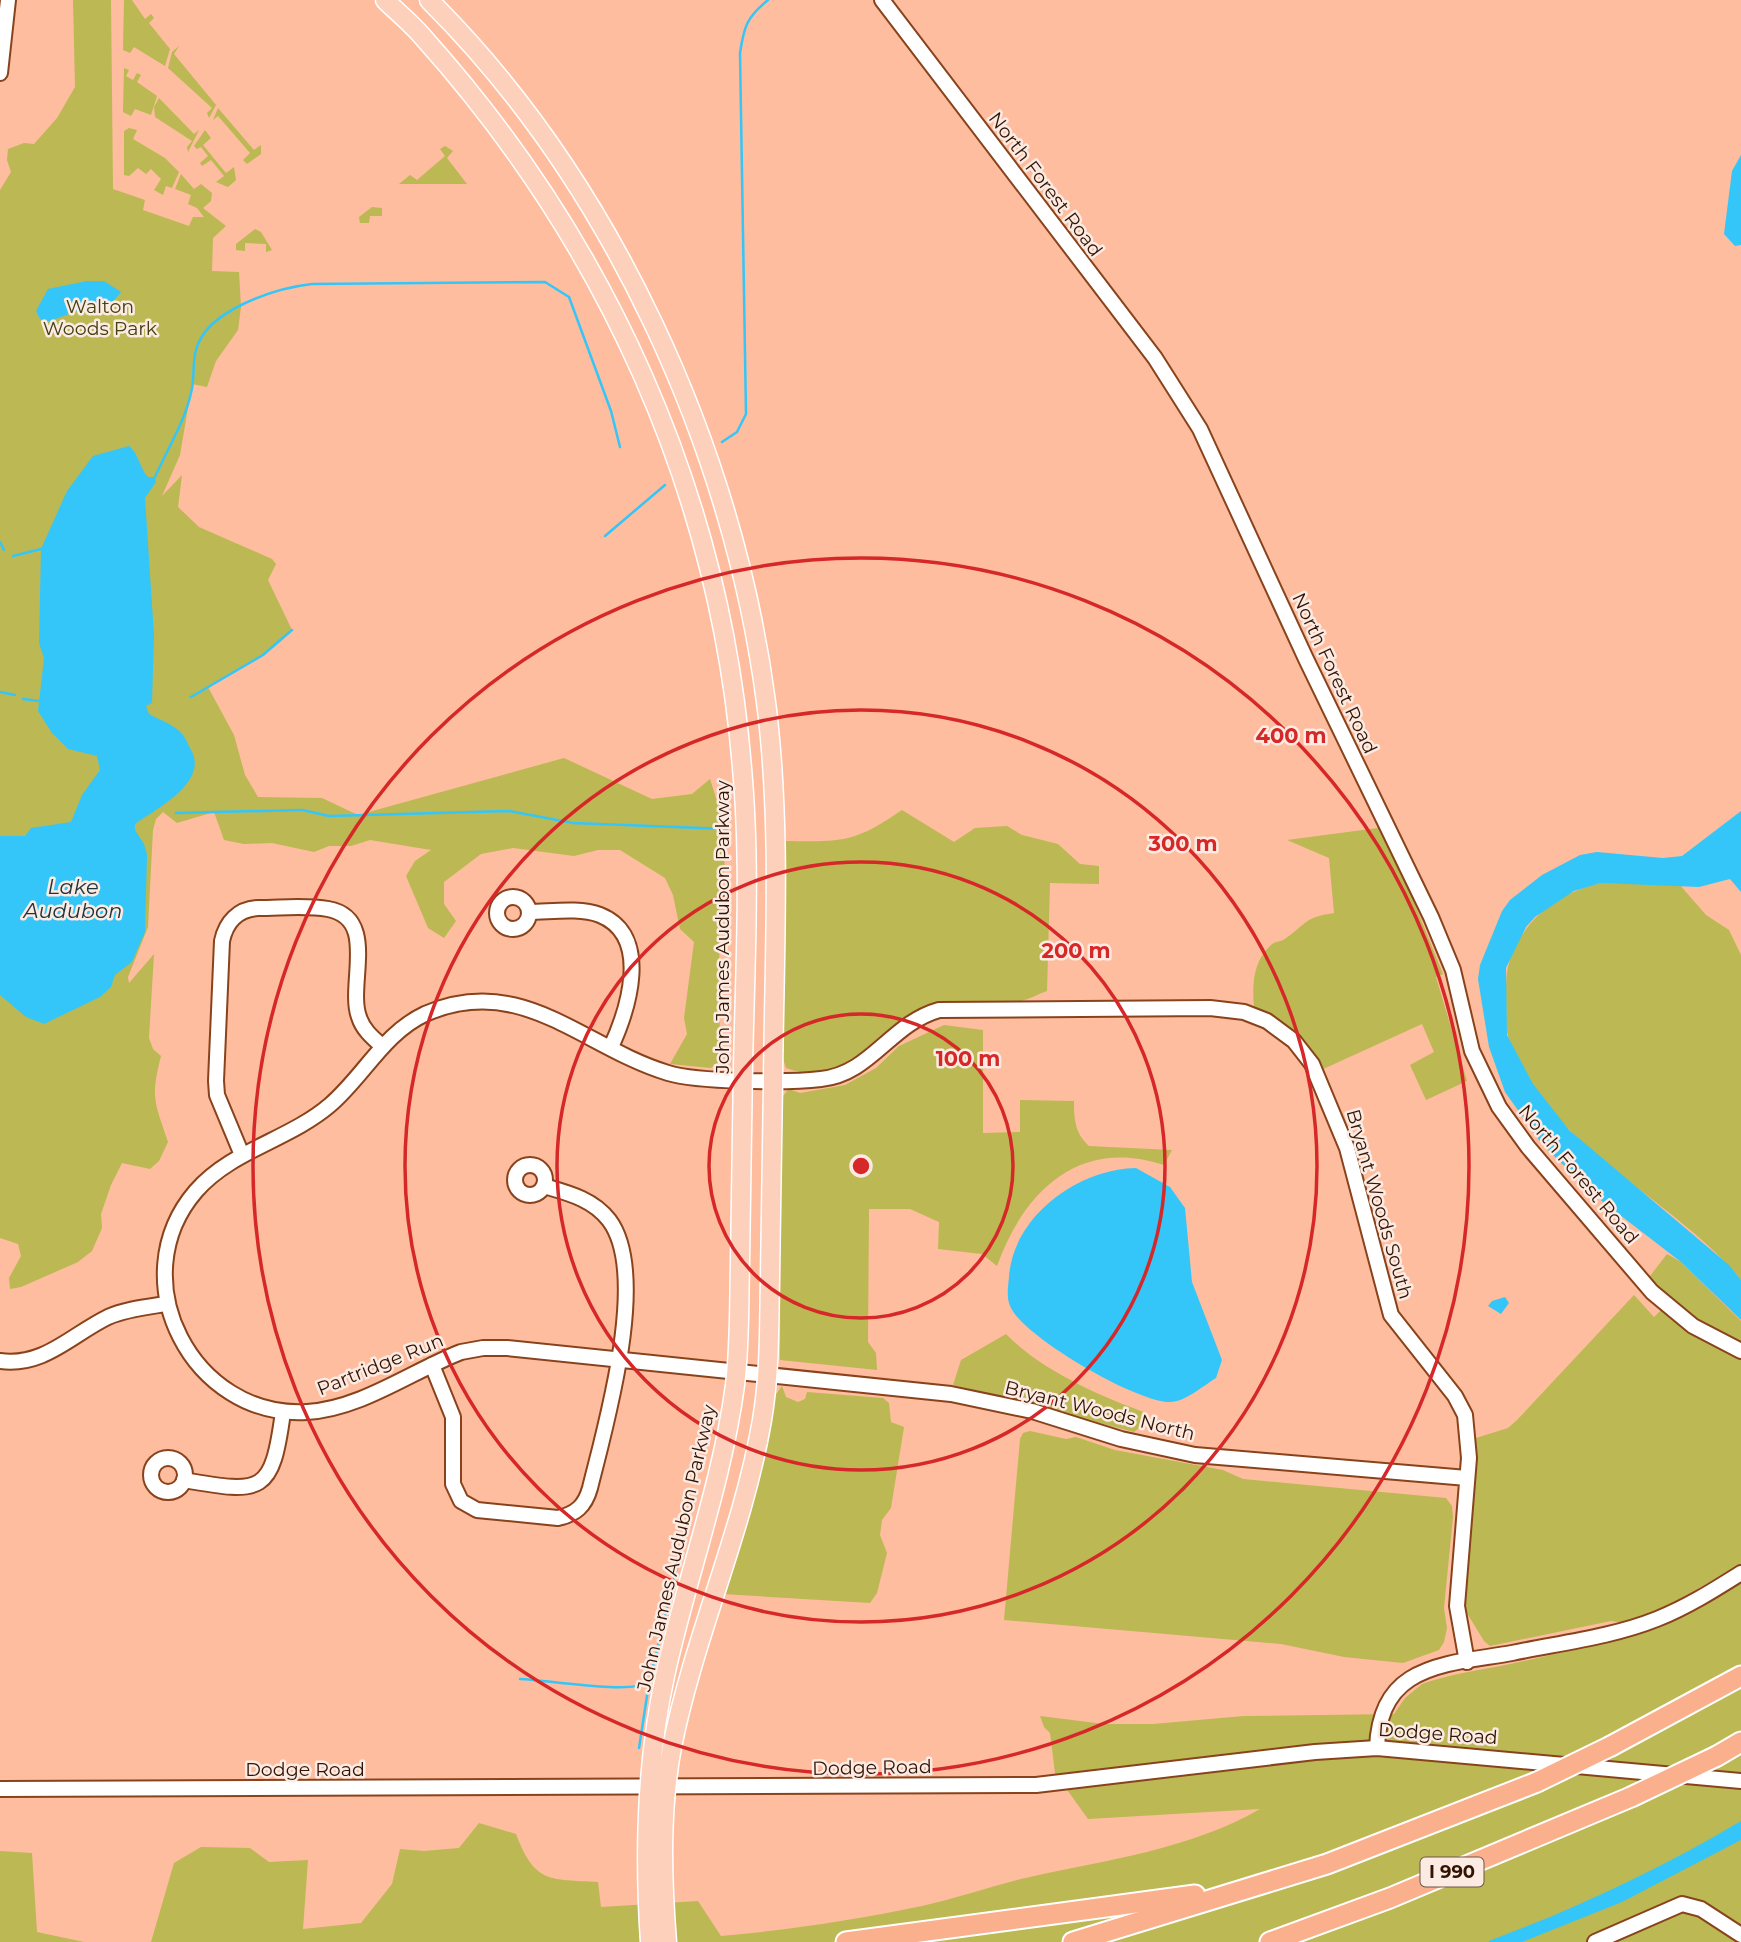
<svg xmlns="http://www.w3.org/2000/svg" width="1741" height="1942" font-family="Montserrat,sans-serif">
<style>
.green{fill:#bcb853}
.water{fill:#34c6f8}
.lines{fill:none;stroke-linecap:round;stroke-linejoin:round}
.stream{stroke:#34c6f8;stroke-width:2.5}
.minor-casing{stroke:#89431c;stroke-width:18}
.major-casing{stroke:#fff;stroke-width:21}
.highway-casing{stroke:#fff;stroke-width:23}
.minor{stroke:#fff;stroke-width:14}
.major{stroke:#fcd0bb;stroke-width:18}
.highway{stroke:#fab08d;stroke-width:19}
.highway-bridge-casing{stroke:#fff;stroke-width:23;stroke-linecap:butt}
.highway-bridge{stroke:#fab08d;stroke-width:19}
.ring{fill:none;stroke:#d62828;stroke-width:3.5}
.labels{text-anchor:middle;stroke-width:5;stroke-linejoin:round;paint-order:stroke}
.shield{fill:#fcebe3;stroke:#6f5448;stroke-width:2}
.shield-label{font-size:18px;font-weight:bold;fill:#321405}
.street-label{font-size:19px;fill:#321405;stroke:#fcebe3}
.park-label{font-size:19px;fill:#434111;stroke:#fcebe3}
.water-label{font-size:21px;font-style:italic;fill:#1c333c;stroke:#fcebe3}
.centre{fill:#d62828;stroke:#fcebe3;stroke-width:3.5}
.ring-label{font-size:21px;text-anchor:middle;font-weight:bold;fill:#d62828;stroke:#fcebe3;stroke-width:5;stroke-linejoin:round;paint-order:stroke}
</style>
<rect width="100%" height="100%" fill="#febd9e"/>
<g class="green">
<path d="M73 0H111L113 189 145 200 143 210 189 226 193 217H204L197 208 188 204 191 195 175 189 181 174 194 189 201 184 212 193 211 201 203 208 226 226 213 238 212 271 239 272 241 307 238 330 216 361 207 387 192 384 180 455 162 496 182 475 178 507 199 527 272 559 276 564 268 580 292 630 263 655 208 687 234 735 245 775 258 797 322 798 358 815 564 758 652 799 692 794 710 779 717 801 725 867 719 896 720 1061 711 1068 670 1064 687 1034 684 1018 694 942 680 929 673 895 665 878 620 850H598L574 856 513 848 481 854 444 882V904L456 921 444 938 428 928 406 876 415 861 431 850 370 840 351 846H329L314 852 272 843 244 844 224 840 214 812 177 823 163 812 156 819 153 830 148 927 128 977 129 983 154 954 149 1038 153 1049 161 1056C150 1099 155 1102 168 1142L159 1161 150 1169 122 1163 111 1185 101 1214 102 1228 92 1251 78 1262 21 1287 10 1289 9 1278 21 1256 18 1244 0 1238V190L11 172 7 160 8 149 24 143 34 144 57 118 75 87Z"/>
<path d="M124 0H132L145 19 151 14 154 18 149 23 170 49 165 66 134 47 130 53 123 50Z"/>
<path d="M179 46 174 54 216 105 209 118 207 113 212 108 168 68 172 52Z"/>
<path d="M124 68 129 70 126 76 133 80 137 73 141 75 137 82 157 96 151 115 135 109 131 116 123 112Z"/>
<path d="M159 98 194 134 199 130 188 152 187 147 192 141 155 117 154 107Z"/>
<path d="M218 108 254 150 261 145V154L247 164 243 160 250 153 218 116 213 120Z"/>
<path d="M129 128 137 130 133 139 165 158 179 172 172 188 166 186 163 195 154 190 161 179 151 169 146 174 138 168 129 176 124 175V131Z"/>
<path d="M205 130 211 138 203 145 226 173 234 167 236 180 228 187 216 182 224 176 211 160 202 166 200 163 208 156 201 147 197 149 194 146Z"/>
<path d="M445 146 453 151 447 158 467 184H399L410 175 417 180 445 156 440 149Z"/>
<path d="M372 207 382 208V216H370L369 223H360L359 217Z"/>
<path d="M255 229 261 232 272 250 266 252V244L245 243V251L236 250V244Z"/>
<path d="M902 810 954 842 975 828 1007 826 1022 835 1058 844 1080 864 1099 866V884L1050 883 1047 991C1038 994 1030 999 1021 1001 987 1009 953 995 919 1009 873 1029 847 1091 786 1068L782 1056 784 841C842 842 854 843 902 810Z"/>
<path d="M1378 828 1409 890 1443 974 1436 977 1467 1081 1426 1100 1410 1065 1434 1052 1422 1024 1321 1070C1305 1041 1285 1020 1254 1007 1252 985 1253 961 1271 945 1275 941 1282 942 1286 938 1309 922 1303 918 1334 913L1329 858 1287 840Z"/>
<path d="M1601 883 1679 884 1706 915 1729 930 1741 955V1280C1675 1198 1540 1143 1508 1036 1505 1027 1507 1014 1506 1004 1506 985 1505 970 1513 952 1529 915 1561 892 1601 883Z"/>
<path d="M944 1025 983 1030V1133L1020 1132V1100L1074 1101C1074 1120 1075 1133 1089 1146L1172 1150 1164 1165C1079 1137 1024 1191 997 1266L982 1254 938 1249 939 1222 910 1209H869L868 1342 876 1353 877 1370 780 1360 781 1098 789 1089 800 1093 845 1085 876 1068 899 1046Z"/>
<path d="M1667 1254 1681 1262 1741 1321V1345L1704 1326 1647 1280Z"/>
<path d="M1634 1295 1654 1317 1661 1310 1703 1337 1741 1358V1564L1655 1613 1625 1623 1611 1621 1490 1646 1484 1641 1465 1610 1476 1438 1508 1428 1517 1420Z"/>
<path d="M1006 1334C1042 1371 1098 1395 1146 1413L1149 1420 1134 1432 953 1385 961 1360Z"/>
<path d="M782 1386 786 1397 798 1402 805 1399 807 1392 883 1398 889 1403 891 1422 904 1427 891 1508 882 1520 880 1535 887 1553 877 1593 870 1603 723 1594 774 1397Z"/>
<path d="M1030 1431 1066 1439 1076 1437 1115 1450 1223 1470 1243 1479 1446 1498 1452 1506 1453 1517 1444 1608 1447 1628 1444 1642 1439 1650 1403 1663 1344 1657 1281 1644 1004 1620 1020 1439 1023 1433Z"/>
<path d="M1741 1582V1942H151L174 1863 201 1847 250 1848 269 1862 308 1860 303 1929 361 1923 392 1884 400 1849 424 1851 459 1848 479 1823 516 1834C535 1884 549 1879 598 1882L601 1907 698 1901 721 1936C789 1930 855 1920 922 1906 959 1898 994 1885 1030 1877 1107 1860 1191 1849 1260 1809L1088 1819 1055 1773 1050 1733 1044 1727 1040 1716 1104 1724H1153L1244 1716 1394 1714 1405 1698 1422 1684C1450 1674 1481 1670 1510 1664 1593 1646 1670 1630 1741 1582Z"/>
<path d="M0 1851 32 1853 37 1932 84 1942H0Z"/>
</g>
<g class="water">
<path d="M1741 155V245L1735 246 1724 234 1732 171Z"/>
<path d="M87 281H104L121 292 112 303H99L47 322 40 319 36 311 48 289Z"/>
<path d="M129 446C139 454 139 467 148 477H155L156 482 145 498 154 635 152 703 146 706 149 714C158 719 170 723 178 730 184 734 187 742 190 748 211 781 158 808 135 824V830L144 844 147 855 145 932 132 962 115 975 111 987 100 997 44 1024 26 1017 0 995V836H25L31 828 71 822 82 795 100 770 97 756 68 749 52 733 38 711 44 658 39 643 41 549 67 491 93 456Z"/>
<path d="M1741 811V892L1730 879 1699 887 1601 883 1574 891 1535 917 1526 927 1506 968 1507 1035 1533 1084 1569 1130 1729 1265 1741 1280V1320L1681 1262 1594 1195 1542 1144 1505 1092 1489 1047 1478 979 1480 965 1502 911 1510 900 1542 875 1580 855 1597 852 1663 858 1682 856Z"/>
<path d="M1136 1168 1170 1187 1185 1208 1192 1282 1222 1360 1216 1378C1203 1386 1185 1402 1170 1402 1136 1402 1026 1338 1011 1308 1006 1299 1008 1287 1009 1277 1013 1216 1078 1169 1136 1168Z"/>
<path d="M1505 1297 1509 1303 1501 1314 1488 1306 1492 1301Z"/>
<path d="M1741 1821V1840L1622 1902 1522 1942H1490C1577 1907 1661 1869 1741 1821Z"/>
</g>
<g class="lines">
<g class="stream">
<path d="M722 442 737 432 746 414 740 53C744 26 747 17 768 0"/>
<path d="M155 477C167 450 185 421 191 393 195 379 192 363 196 350 206 310 276 288 312 284L545 282 569 297 611 411 620 447"/>
<path d="M605 536 665 485"/>
<path d="M0 542 4 550"/>
<path d="M13 556 41 549"/>
<path d="M0 692 15 695"/>
<path d="M191 697 263 655 292 630"/>
<path d="M23 699 39 701"/>
<path d="M176 813 302 810 329 816 509 811 573 823 727 829"/>
<path d="M520 1679C549 1680 628 1694 649 1683L683 1542"/>
<path d="M639 1748 649 1683"/>
<path d="M1490 1942 1559 1915"/>
</g>
<g class="minor-casing">
<g id="minor">
<path d="M882 0 1155 358 1200 429 1306 659 1431 917 1453 970 1472 1051 1499 1107 1528 1147 1652 1292 1693 1326 1741 1351"/>
<path d="M0 73 8 0"/>
<circle cx="513" cy="913" r="16"/>
<path d="M529 912C550 912 579 907 600 915 652 936 628 1010 611 1047"/>
<path d="M242 1155 217 1095 216 1081 222 941C226 922 238 909 258 908 281 908 306 905 328 909 379 918 347 985 359 1017 363 1030 373 1038 382 1046"/>
<circle cx="530" cy="1180" r="15"/>
<path d="M0 1361C44 1367 71 1335 108 1317 126 1309 147 1307 166 1304"/>
<path d="M432 1365 453 1417V1484L461 1501 477 1510 558 1518C576 1514 585 1506 590 1488 605 1427 650 1274 609 1220 593 1199 568 1193 544 1186"/>
<circle cx="168" cy="1475" r="17"/>
<path d="M1467 1478 1195 1455 1121 1439 1032 1411 951 1394 507 1348H483L461 1352C412 1371 361 1409 307 1412 193 1419 120 1279 196 1191 232 1150 289 1140 330 1105 363 1077 384 1033 425 1014 522 972 582 1047 668 1073 697 1082 788 1083 821 1079 871 1074 890 1024 939 1010L1210 1008 1244 1012 1267 1021 1294 1041 1312 1064 1347 1148 1391 1315 1455 1396 1465 1415 1469 1458 1457 1606 1467 1662"/>
<path d="M184 1480C263 1494 272 1494 283 1412"/>
<path d="M1377 1748C1378 1721 1385 1695 1410 1679 1438 1661 1480 1659 1512 1653 1560 1643 1612 1637 1657 1619 1687 1607 1714 1590 1741 1573"/>
<path d="M0 1789 1036 1785 1315 1752 1377 1748 1741 1781"/>
<path d="M1595 1942 1682 1904 1701 1909 1741 1935"/>
</g>
</g>
<g class="major-casing">
<g id="major">
<path d="M385 0C397 12 411 23 422 36 606 241 720 492 742 768 751 866 745 968 743 1066 742 1132 741 1197 740 1262 739 1303 740 1345 735 1385 722 1484 686 1579 665 1676 646 1763 644 1853 650 1942"/>
<path d="M429 0C611 181 733 448 766 702 782 827 774 955 773 1082 772 1147 771 1212 770 1277 769 1325 770 1373 762 1420 743 1532 694 1636 672 1747 660 1811 662 1878 667 1942"/>
</g>
</g>
<g class="highway-casing">
<g id="highway">
<path d="M1611 1746 1741 1676"/>
<path d="M1717 1756 1741 1742"/>
<path d="M846 1942 1195 1895"/>
<path d="M1073 1942 1327 1864 1537 1782"/>
<path d="M1270 1942 1390 1898 1631 1797"/>
</g>
</g>
<use href="#minor" class="minor"/>
<use href="#major" class="major"/>
<use href="#highway" class="highway"/>
<g class="highway-bridge-casing">
<g id="highway-bridge">
<path d="M1537 1782 1611 1746"/>
<path d="M1631 1797 1717 1756"/>
</g>
</g>
<use href="#highway-bridge" class="highway-bridge"/>
</g>
<g class="ring">
<circle cx="861" cy="1166" r="152"/>
<circle cx="861" cy="1166" r="304"/>
<circle cx="861" cy="1166" r="456"/>
<circle cx="861" cy="1166" r="608"/>
</g>
<g class="labels">
<rect class="shield" x="1420.5" y="1857.5" width="63" height="29" rx="5"/>
<g class="shield-label">
<text x="1452" y="1878">I 990</text>
</g>
<g class="street-label">
<text transform="translate(1046 184) rotate(53)" y="7">North Forest Road</text>
<text transform="translate(1335 673) rotate(65)" y="7">North Forest Road</text>
<text transform="translate(722 927) rotate(-90)" y="7">John James Audubon Parkway</text>
<text transform="translate(1579 1174) rotate(50)" y="7">North Forest Road</text>
<text transform="translate(1380 1204) rotate(74)" y="7">Bryant Woods South</text>
<text transform="translate(380 1364) rotate(-22)" y="7">Partridge Run</text>
<text transform="translate(1100 1410) rotate(14)" y="7">Bryant Woods North</text>
<text transform="translate(676 1548) rotate(-77)" y="7">John James Audubon Parkway</text>
<text transform="translate(1438 1733) rotate(4)" y="7">Dodge Road</text>
<text transform="translate(872 1767) rotate(-1)" y="7">Dodge Road</text>
<text x="305" y="1776">Dodge Road</text>
</g>
<g class="park-label">
<text x="100" y="313">Walton<tspan x="100" dy="22">Woods Park</tspan></text>
</g>
<g class="water-label">
<text x="73" y="894">Lake<tspan x="73" dy="24">Audubon</tspan></text>
</g>
</g>
<circle cx="861" cy="1166" r="10" class="centre"/>
<g class="ring-label">
<text x="1291" y="743">400 m</text>
<text x="1183" y="851">300 m</text>
<text x="1076" y="958">200 m</text>
<text x="968" y="1066">100 m</text>
</g>
</svg>
